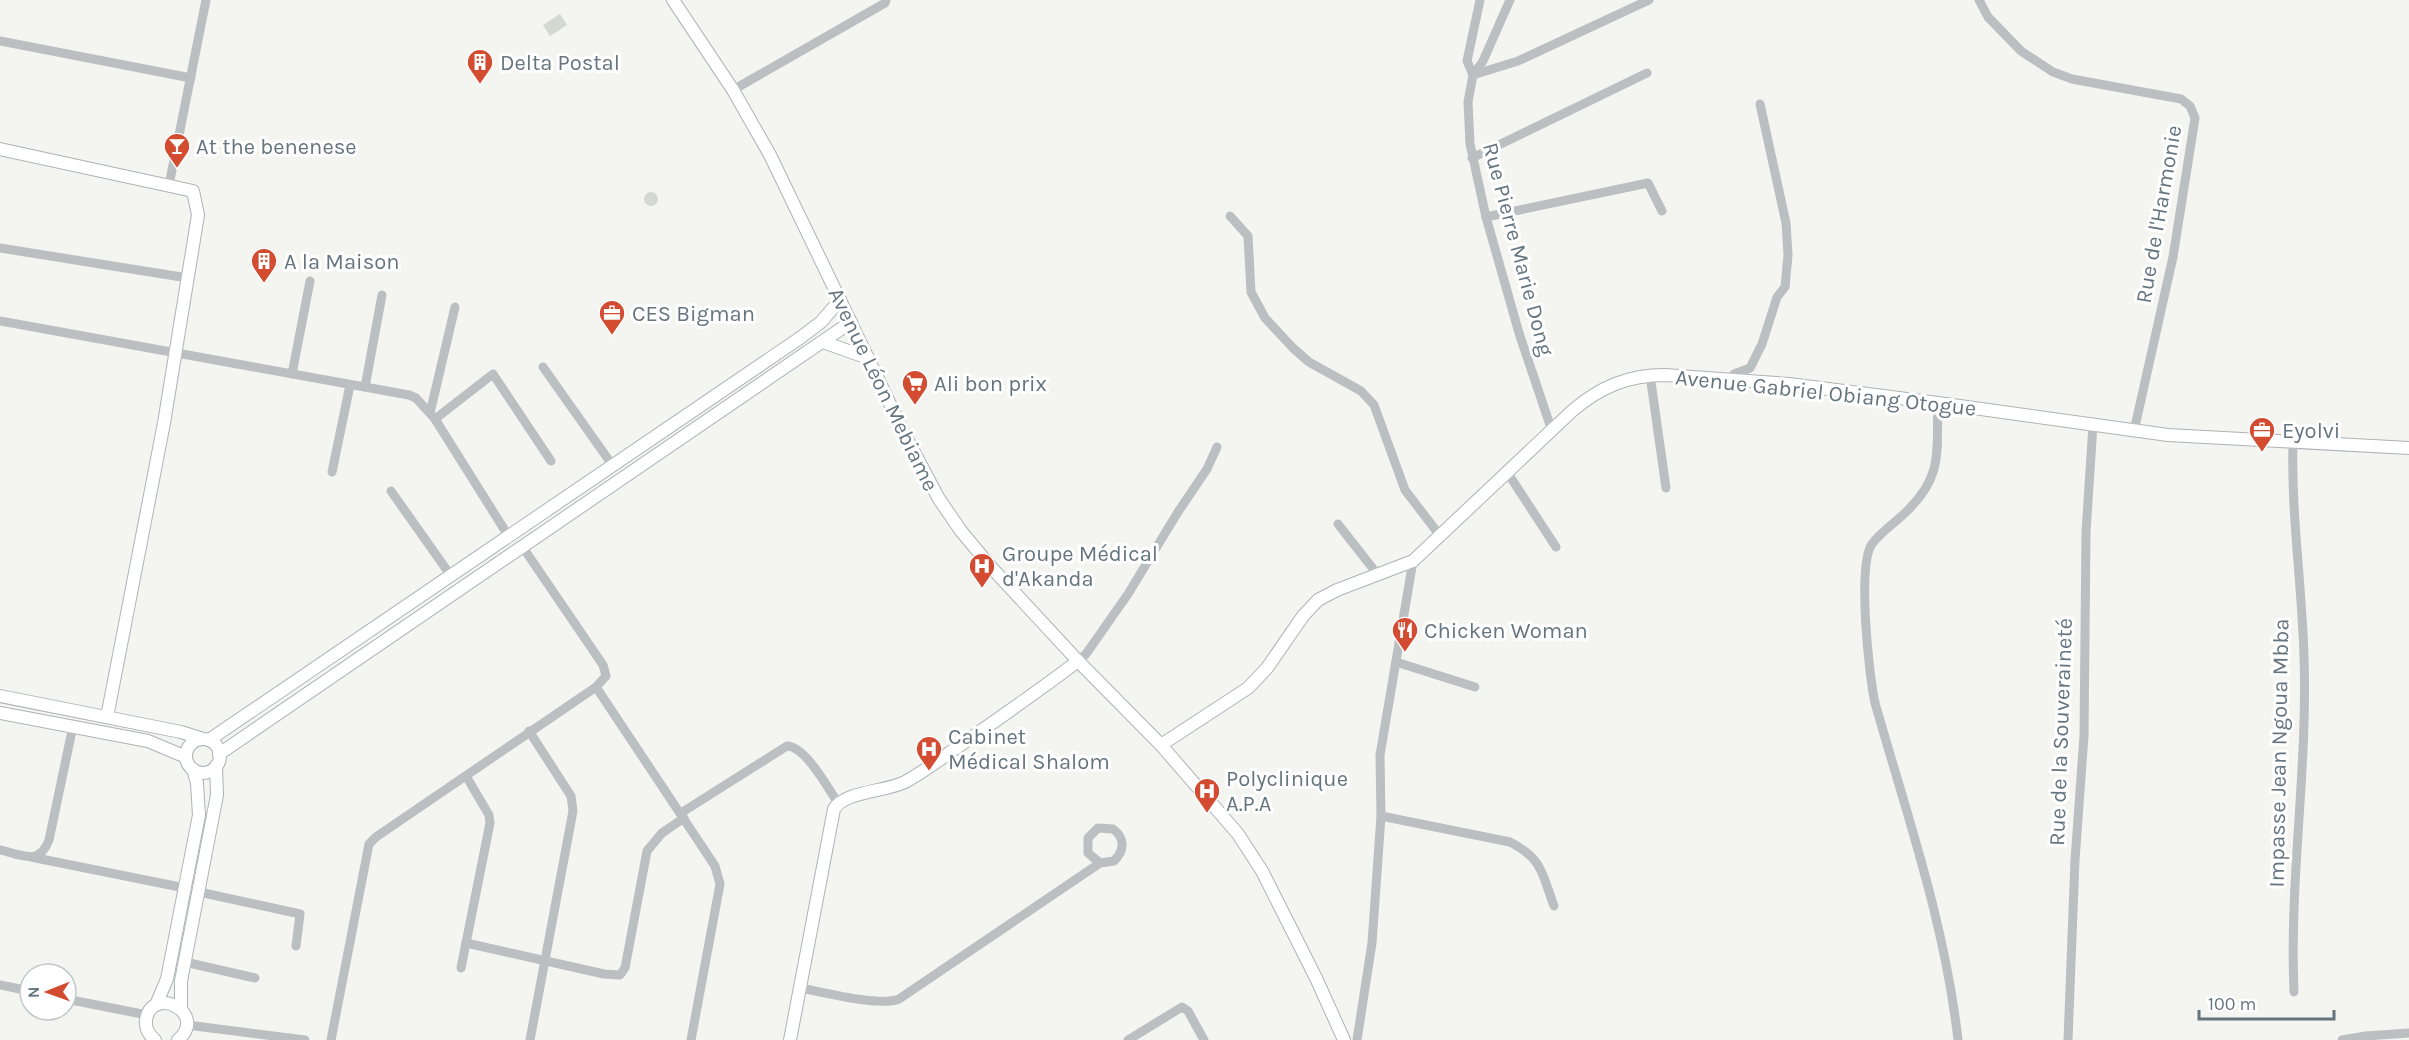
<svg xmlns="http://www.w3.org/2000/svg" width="2409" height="1040" font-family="Karla,sans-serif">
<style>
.green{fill:#d3d8d0}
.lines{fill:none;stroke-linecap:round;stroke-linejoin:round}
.secondary-casing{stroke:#adb3b7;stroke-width:14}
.street{stroke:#bbbfc2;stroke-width:9}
.secondary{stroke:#fff;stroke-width:12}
.labels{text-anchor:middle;stroke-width:6;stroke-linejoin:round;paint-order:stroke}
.poi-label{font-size:22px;fill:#65757f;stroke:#fff;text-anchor:start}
.street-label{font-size:22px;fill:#65757f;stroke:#fff}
</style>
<rect width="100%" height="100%" fill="#f4f4f0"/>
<g class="green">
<path d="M560 14 567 25 550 36 543 25Z"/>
<circle cx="651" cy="199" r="7"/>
</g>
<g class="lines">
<g class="secondary-casing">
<g id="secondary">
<path d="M673 0 733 90 770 155 905 435 939 499 961 531 990 566 1078 661 1161 745 1238 834 1262 871 1316 978 1344 1040"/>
<path d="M0 149 193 191 198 215 164 423 107 717"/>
<path d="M823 342 868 358"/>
<path d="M0 696 181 732 203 739"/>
<path d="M0 713 148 741 186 757"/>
<circle cx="203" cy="756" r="17"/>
<path d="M209 740 800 338 821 322 840 300"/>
<path d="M1161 745 1248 688 1267 668 1303 616 1318 600 1337 590 1413 561 1572 411C1600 387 1628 375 1665 375L1789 384 1938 403 2168 435 2409 448"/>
<path d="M219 754 851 322"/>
<path d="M156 1005 167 979 199 815 197 783 193 769"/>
<path d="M181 1009V981L217 795 216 766"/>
<path d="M155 1040C148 1034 145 1028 146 1020 152 984 209 1013 178 1040"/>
<path d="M790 1040 834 809C845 791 885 792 905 782 925 771 943 757 962 744 1001 717 1040 690 1078 661"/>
</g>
</g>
<g class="street">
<path d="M1510 0 1483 61 1473 75 1468 102 1470 144 1486 217 1519 333 1552 431"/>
<path d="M1979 0 1988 17 2021 51 2053 72 2072 79 2181 99 2190 106 2195 118 2173 257 2134 431"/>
<path d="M0 41 191 78"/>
<path d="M1473 75 1518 61 1649 0"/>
<path d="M1473 75 1467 61 1480 0"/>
<path d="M733 90 885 3 886 0"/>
<path d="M1472 158 1647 73"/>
<path d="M169 185 206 0"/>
<path d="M1230 216 1248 236 1251 292 1265 318 1293 348 1309 362 1361 391 1374 405 1405 490 1441 537"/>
<path d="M1486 217 1648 183 1662 211"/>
<path d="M0 248 188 278"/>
<path d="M0 321 409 395 416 398 435 419 509 537"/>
<path d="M543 367 613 466"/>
<path d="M292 374 310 281"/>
<path d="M1650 375 1666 488"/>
<path d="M1734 380V374L1750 368 1762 344 1777 297 1785 287 1788 255 1786 223 1760 104"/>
<path d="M365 387 382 295"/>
<path d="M1938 403C1936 449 1944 474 1909 509 1898 521 1881 531 1872 544 1857 565 1869 676 1875 703 1907 815 1945 924 1958 1040"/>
<path d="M430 413 455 307"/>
<path d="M435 419 493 374 551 461"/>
<path d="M2293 443C2291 515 2302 585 2304 656 2308 769 2289 880 2294 992"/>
<path d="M332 472 350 385"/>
<path d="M1507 472 1556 547"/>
<path d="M391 491 451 576"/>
<path d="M1338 524 1378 575"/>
<path d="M1078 661 1086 654 1128 594 1178 512 1207 469 1217 447"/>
<path d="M1396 662 1475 687"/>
<path d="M596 687 715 866 720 884 691 1040"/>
<path d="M529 731 571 796 573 811 530 1040"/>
<path d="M681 813 787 746C805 746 828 788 838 803"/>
<path d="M1381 816 1510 842C1543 859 1542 874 1554 906"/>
<path d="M0 850C22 855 39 866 49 840L73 726"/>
<path d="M31 857 185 888"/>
<path d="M199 892 300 914 296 946"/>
<path d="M466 943 604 974 620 975 625 968 647 851 662 833 684 818"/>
<path d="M185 962 255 978"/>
<path d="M461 968 490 823 489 815 466 776"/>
<path d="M0 985 30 991"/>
<path d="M800 988C823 992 879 1007 899 999L1100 863 1114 861C1125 850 1125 838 1113 829L1098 828 1088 838V853L1100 863"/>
<path d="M66 999 147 1015"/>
<path d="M187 1025 305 1040"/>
<path d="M331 1040 369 844 376 837 596 687 606 676 603 665 522 546"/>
<path d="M1128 1040 1182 1007 1188 1011 1204 1040"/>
<path d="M1357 1040 1372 943 1381 816 1380 755 1413 561"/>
<path d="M2068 1040 2075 860 2084 736 2086 532 2093 425"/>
<path d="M2342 1040 2366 1036"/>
<path d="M2366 1040V1036L2409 1033"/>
</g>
<use href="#secondary" class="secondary"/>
</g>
<defs>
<g id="building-pin" transform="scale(1.35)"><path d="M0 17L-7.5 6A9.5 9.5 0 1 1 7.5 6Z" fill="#d34b31" stroke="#fff"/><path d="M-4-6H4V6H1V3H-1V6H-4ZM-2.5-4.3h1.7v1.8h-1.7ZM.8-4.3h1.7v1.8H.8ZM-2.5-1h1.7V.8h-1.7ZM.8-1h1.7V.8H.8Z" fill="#fff"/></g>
<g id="bar-pin" transform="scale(1.35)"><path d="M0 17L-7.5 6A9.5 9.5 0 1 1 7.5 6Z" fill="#d34b31" stroke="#fff"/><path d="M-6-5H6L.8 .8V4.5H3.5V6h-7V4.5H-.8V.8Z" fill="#fff"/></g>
<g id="office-pin" transform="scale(1.35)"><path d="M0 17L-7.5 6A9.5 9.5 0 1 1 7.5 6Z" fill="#d34b31" stroke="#fff"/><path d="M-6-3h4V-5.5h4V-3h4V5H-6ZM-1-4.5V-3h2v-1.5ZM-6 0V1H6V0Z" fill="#fff"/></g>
<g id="supermarket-pin" transform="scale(1.35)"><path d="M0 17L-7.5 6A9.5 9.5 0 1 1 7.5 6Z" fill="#d34b31" stroke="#fff"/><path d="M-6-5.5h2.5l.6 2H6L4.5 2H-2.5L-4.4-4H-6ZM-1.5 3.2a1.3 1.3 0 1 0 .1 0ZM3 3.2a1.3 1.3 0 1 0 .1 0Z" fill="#fff"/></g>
<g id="hospital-pin" transform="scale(1.35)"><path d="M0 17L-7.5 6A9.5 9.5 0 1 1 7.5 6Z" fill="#d34b31" stroke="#fff"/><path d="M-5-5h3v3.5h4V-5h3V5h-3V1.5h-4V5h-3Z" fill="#fff"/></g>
<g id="restaurant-pin" transform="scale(1.35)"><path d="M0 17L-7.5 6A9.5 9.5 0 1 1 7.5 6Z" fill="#d34b31" stroke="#fff"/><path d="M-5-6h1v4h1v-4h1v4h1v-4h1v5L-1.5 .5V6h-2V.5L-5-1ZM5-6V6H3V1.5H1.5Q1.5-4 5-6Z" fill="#fff"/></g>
</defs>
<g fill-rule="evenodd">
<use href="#building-pin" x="480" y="62"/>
<use href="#bar-pin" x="177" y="146"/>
<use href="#building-pin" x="264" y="261"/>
<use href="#office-pin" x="612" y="313"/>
<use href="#supermarket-pin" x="915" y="383"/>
<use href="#office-pin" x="2262" y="430"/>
<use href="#hospital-pin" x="982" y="566"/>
<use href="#restaurant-pin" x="1405" y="630"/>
<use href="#hospital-pin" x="929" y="749"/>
<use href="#hospital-pin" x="1207" y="791"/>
</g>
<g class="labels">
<g class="poi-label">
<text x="500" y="70">Delta Postal</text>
<text x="196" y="154">At the benenese</text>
<text x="284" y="269">A la Maison</text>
<text x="632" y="321">CES Bigman</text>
<text x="934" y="391">Ali bon prix</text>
<text x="2282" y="438">Eyolvi</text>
<text x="1002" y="561">Groupe Médical<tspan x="1002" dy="25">d'Akanda</tspan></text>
<text x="1424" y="638">Chicken Woman</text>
<text x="948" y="744">Cabinet<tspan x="948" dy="25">Médical Shalom</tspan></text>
<text x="1226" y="786">Polyclinique<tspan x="1226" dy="25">A.P.A</tspan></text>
</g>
<g class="street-label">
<text transform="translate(2158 214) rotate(-80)" y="8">Rue de l'Harmonie</text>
<text transform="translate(1519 249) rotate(75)" y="8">Rue Pierre Marie Dong</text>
<text transform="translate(884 389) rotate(64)" y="8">Avenue Léon Mebiame</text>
<text transform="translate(1826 392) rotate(6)" y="8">Avenue Gabriel Obiang Otogue</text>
<text transform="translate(2060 732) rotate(-88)" y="8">Rue de la Souveraineté</text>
<text transform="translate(2278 753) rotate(-89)" y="8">Impasse Jean Ngoua Mbba</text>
</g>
</g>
<g transform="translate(48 992) rotate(269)"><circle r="28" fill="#ffffff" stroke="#c1c8cc" stroke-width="1.5"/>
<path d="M0-4.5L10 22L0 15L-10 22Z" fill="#d34b31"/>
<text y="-9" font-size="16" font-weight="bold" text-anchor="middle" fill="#65757f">N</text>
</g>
<path d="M2199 1010v9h135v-9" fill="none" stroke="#65757f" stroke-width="3"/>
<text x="2208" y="1010" font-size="18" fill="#65757f" stroke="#ffffff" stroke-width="4.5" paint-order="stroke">100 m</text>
</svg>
